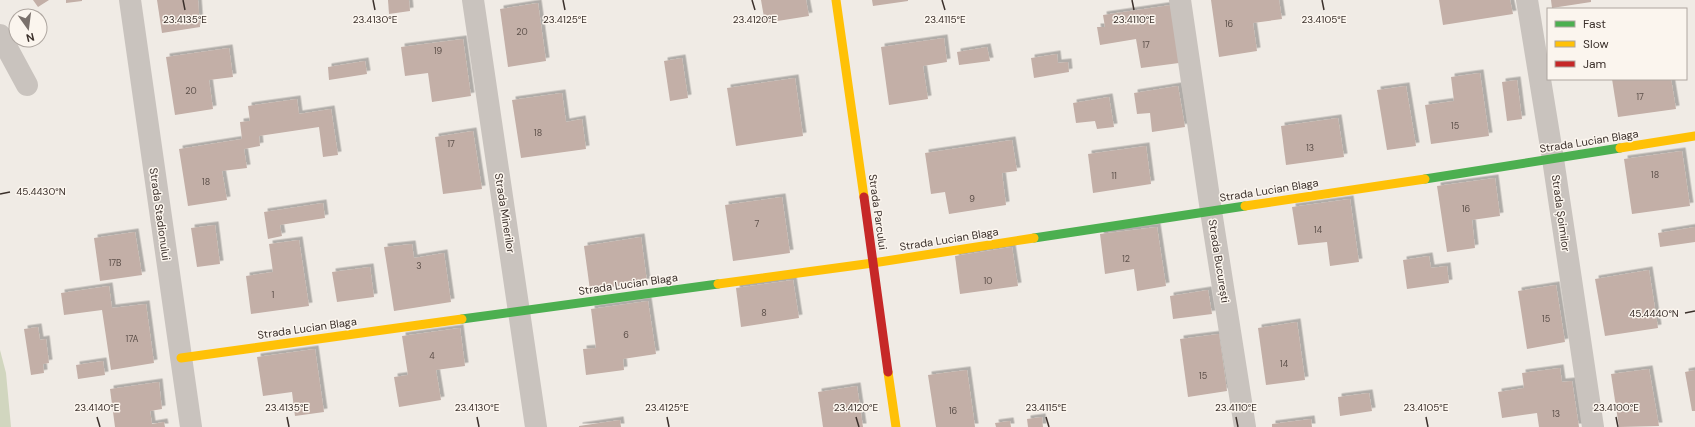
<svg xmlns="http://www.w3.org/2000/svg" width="1695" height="427" font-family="'DM Sans',sans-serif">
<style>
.green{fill:#d1d6bf}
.building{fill:#c3afa7;filter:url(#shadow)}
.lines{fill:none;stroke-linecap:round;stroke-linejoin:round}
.street{stroke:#c9c3be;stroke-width:22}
.fast{stroke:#4caf50;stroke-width:9}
.slow{stroke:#ffc107;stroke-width:9}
.jam{stroke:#c62828;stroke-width:9}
.ticks{fill:none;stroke:#3b302b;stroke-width:1.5}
.labels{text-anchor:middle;stroke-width:3;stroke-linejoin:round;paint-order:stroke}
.number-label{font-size:9px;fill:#5d504a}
.street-label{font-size:11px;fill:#3b302b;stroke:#fbf5ee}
.ticks-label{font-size:10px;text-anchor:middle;fill:#3b302b;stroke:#fbf5ee;stroke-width:3;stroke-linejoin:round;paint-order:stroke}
</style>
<defs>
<filter id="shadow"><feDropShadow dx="3.5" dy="-3.5" stdDeviation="0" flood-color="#0004"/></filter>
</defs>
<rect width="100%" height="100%" fill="#f0ebe5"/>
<path class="green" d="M0 350 6 373 11 427H0Z"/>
<g class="building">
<path d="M33 0H49L38 7Z"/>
<path d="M66 0H82V1L66 3Z"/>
<path d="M157 0H198L200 27 162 33Z"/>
<path d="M388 0H409L410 11 389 14Z"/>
<path d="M761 0H806L809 16 765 23Z"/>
<path d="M872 0H908V1L873 6Z"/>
<path d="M1211 0H1279L1282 19 1253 23 1257 51 1219 57Z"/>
<path d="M1439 0H1510L1513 14 1443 25Z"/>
<path d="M1551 0H1591V2L1552 8Z"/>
<path d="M538 3 546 61 508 67 500 9Z"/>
<path d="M1171 5 1179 63 1141 68 1136 39 1100 45 1097 27H1105L1103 15Z"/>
<path d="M944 38 947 62 923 66 928 99 889 105 881 47Z"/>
<path d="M463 39 471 96 432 102 428 73 405 76 401 47Z"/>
<path d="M987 47 990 61 959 65 957 52Z"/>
<path d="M229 48 233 77 209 80 213 109 175 115 166 57Z"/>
<path d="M1057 54 1058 63 1068 62 1069 72 1034 78 1031 58Z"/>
<path d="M682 58 688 98 670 101 664 61Z"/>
<path d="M365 61 367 74 329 80 328 67Z"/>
<path d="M1480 73 1489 136 1431 144 1425 105 1454 101 1451 77Z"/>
<path d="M795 78 803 136 736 146 727 88Z"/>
<path d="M1612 79H1671L1676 109 1618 117Z"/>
<path d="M1517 80 1522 119 1507 121 1502 82Z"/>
<path d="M1178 86 1185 127 1152 132 1150 113 1137 114 1134 93Z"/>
<path d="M1406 86 1416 146 1387 150 1377 90Z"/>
<path d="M562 93 566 122 582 119 586 149 521 158 512 100Z"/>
<path d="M1109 97 1114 127 1097 129 1095 121 1076 123 1073 103Z"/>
<path d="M297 99 299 114 331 109 338 155 323 157 319 127 259 136 260 146 244 149 247 168 222 171 227 200 188 206 179 149 242 139 240 122 250 121 248 106Z"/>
<path d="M1338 118 1344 157 1286 165 1281 126Z"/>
<path d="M473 131 482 189 443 194 435 137Z"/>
<path d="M1012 140 1017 171 1002 173 1006 205 949 214 945 192 931 194 925 153Z"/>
<path d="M1146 146 1151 184 1093 193 1088 154Z"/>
<path d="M1682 151 1690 206 1632 214 1624 159Z"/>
<path d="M1495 178 1500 216 1472 220 1475 248 1447 252 1437 186Z"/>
<path d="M782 197 790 253 733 261 725 205Z"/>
<path d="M1350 199 1359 262 1330 266 1327 242 1298 245 1292 207Z"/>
<path d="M323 203 325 218 280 225 282 236 268 239 264 212Z"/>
<path d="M215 225 220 264 197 267 191 228Z"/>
<path d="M1157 227 1166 286 1137 291 1134 269 1105 274 1100 234Z"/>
<path d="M1695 227V242L1660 247 1658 233Z"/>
<path d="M135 232 142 275 100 281 94 238Z"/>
<path d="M641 237 647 282 590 290 584 246Z"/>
<path d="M299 240 309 306 251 314 246 276 273 272 269 244Z"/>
<path d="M412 244 414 258 444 253 451 302 394 311 384 247Z"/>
<path d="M1012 247 1018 286 960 294 955 256Z"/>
<path d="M1429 256 1431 268 1447 266 1449 283 1407 289 1403 260Z"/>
<path d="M370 267 374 297 337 302 332 272Z"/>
<path d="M1649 270 1658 328 1605 336 1595 279Z"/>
<path d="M793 280 799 318 741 327 736 288Z"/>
<path d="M1556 285 1565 342 1527 349 1518 291Z"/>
<path d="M109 286 112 308 146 304 154 363 111 370 102 310 64 315 61 293Z"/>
<path d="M1208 290 1212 314 1173 319 1170 296Z"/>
<path d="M648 301 656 354 623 359 624 370 586 375 583 349 596 348 591 309Z"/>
<path d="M1297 322 1305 380 1266 385 1258 328Z"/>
<path d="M38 327 40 340 46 339 49 363 43 364 44 373 31 375 24 329Z"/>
<path d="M460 328 465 366 436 370 441 400 399 407 394 377 408 375 402 336Z"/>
<path d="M1219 334 1227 391 1188 397 1180 339Z"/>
<path d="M315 349 324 412 295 416 292 392 263 396 257 357Z"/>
<path d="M103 361 105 375 78 379 76 365Z"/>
<path d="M1560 368 1562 382 1572 381 1579 427H1539L1537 413 1502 418 1498 392 1524 388 1522 373Z"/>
<path d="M1649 369 1659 426 1619 427 1611 374Z"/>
<path d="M967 370 975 427H936L928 375Z"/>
<path d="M1695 370V411H1692L1685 372Z"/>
<path d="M159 382 162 409 150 411 152 424 164 422 165 427H115L110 389Z"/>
<path d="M857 386 863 427H823L818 392Z"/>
<path d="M1369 393 1372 411 1340 416 1338 397Z"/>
<path d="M1042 417 1043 427H1028L1027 419Z"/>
<path d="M1311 419 1312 427H1272V424Z"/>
<path d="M620 420 621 427H579V426Z"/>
<path d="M1010 421 1011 427H996L995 423Z"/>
</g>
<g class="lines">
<g class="street">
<path d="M130 0 191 427"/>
<path d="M473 0 536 427"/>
<path d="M1180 0 1211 211 1245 427"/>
<path d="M1527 0 1553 159 1593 427"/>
<path d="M0 35 27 85"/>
</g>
<g class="fast">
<path d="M1425 179 1620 148"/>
<path d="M1034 238 1245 206"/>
<path d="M462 319 718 284"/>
</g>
<g class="slow">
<path d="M836 0 864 197"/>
<path d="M1620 148 1695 136"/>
<path d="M1245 206 1425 179"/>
<path d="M718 284 873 263 1034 238"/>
<path d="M181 358 462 319"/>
<path d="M888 372 896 427"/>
</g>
<path class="jam" d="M864 197 888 372"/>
</g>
<path class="ticks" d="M183 0 185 10M373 0 375 10M563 0 565 10M752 0 755 10M942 0 945 10M1132 0 1134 10M1322 0 1324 10M0 194 10 192M1685 313 1695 311M97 417 100 427M287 417 289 427M477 417 479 427M667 417 669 427M856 417 859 427M1046 417 1049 427M1236 417 1238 427M1426 417 1428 427M1616 417 1618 427"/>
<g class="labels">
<g class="number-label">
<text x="1229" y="27">16</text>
<text x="522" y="35">20</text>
<text x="1146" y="48">17</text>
<text x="438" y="54">19</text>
<text x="191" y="94">20</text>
<text x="1640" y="100">17</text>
<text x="1455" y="129">15</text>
<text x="538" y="136">18</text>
<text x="451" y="147">17</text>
<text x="1310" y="151">13</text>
<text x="1655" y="178">18</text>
<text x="1114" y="179">11</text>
<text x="206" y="185">18</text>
<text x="972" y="202">9</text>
<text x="1466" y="212">16</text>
<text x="757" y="227">7</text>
<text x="1318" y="233">14</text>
<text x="1126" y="262">12</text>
<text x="115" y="266">17B</text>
<text x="419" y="269">3</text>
<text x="988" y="284">10</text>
<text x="273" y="298">1</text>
<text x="764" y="316">8</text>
<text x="1546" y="322">15</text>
<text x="626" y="338">6</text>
<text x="132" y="342">17A</text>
<text x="432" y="359">4</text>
<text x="1284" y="367">14</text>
<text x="1203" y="379">15</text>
<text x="953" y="414">16</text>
<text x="1556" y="417">13</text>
</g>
<g class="street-label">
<text transform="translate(1589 141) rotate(-9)" y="4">Strada Lucian Blaga</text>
<text transform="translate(1269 190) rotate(-9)" y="4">Strada Lucian Blaga</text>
<text transform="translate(878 212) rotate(82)" y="4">Strada Parcului</text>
<text transform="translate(505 213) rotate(81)" y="4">Strada Minerilor</text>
<text transform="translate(1561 213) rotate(82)" y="4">Strada Șoimilor</text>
<text transform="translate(160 214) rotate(82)" y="4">Strada Stadionului</text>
<text transform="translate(949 239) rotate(-9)" y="4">Strada Lucian Blaga</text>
<text transform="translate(1219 261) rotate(81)" y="4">Strada București</text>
<text transform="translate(628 284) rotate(-8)" y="4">Strada Lucian Blaga</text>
<text transform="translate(307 328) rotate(-8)" y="4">Strada Lucian Blaga</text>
</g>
</g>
<g class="ticks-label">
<text x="1134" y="23">23.4110°E</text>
<text x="185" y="23">23.4135°E</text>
<text x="375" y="23">23.4130°E</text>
<text x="565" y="23">23.4125°E</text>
<text x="755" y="23">23.4120°E</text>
<text x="945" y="23">23.4115°E</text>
<text x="1324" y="23">23.4105°E</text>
<text x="41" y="195">45.4430°N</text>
<text x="1654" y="317">45.4440°N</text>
<text x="97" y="411">23.4140°E</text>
<text x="287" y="411">23.4135°E</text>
<text x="477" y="411">23.4130°E</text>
<text x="667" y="411">23.4125°E</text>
<text x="856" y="411">23.4120°E</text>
<text x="1046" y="411">23.4115°E</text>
<text x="1236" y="411">23.4110°E</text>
<text x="1426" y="411">23.4105°E</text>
<text x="1616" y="411">23.4100°E</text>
</g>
<rect x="1547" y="8" width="140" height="72" fill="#fbf5ee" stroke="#aea6a0"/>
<rect x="1555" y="21" width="20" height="6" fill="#4caf50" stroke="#aea6a0"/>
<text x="1583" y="28" font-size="12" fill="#3b302b">Fast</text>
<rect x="1555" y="41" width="20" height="6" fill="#ffc107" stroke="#aea6a0"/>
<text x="1583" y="48" font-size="12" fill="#3b302b">Slow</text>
<rect x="1555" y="61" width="20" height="6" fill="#c62828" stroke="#aea6a0"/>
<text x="1583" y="68" font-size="12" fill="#3b302b">Jam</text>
<g transform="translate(28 28) rotate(166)"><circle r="19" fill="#fbf5ee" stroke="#aea6a0"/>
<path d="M0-3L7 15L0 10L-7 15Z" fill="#7a716c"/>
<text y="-6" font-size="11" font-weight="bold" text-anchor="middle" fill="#3b302b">N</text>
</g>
</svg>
